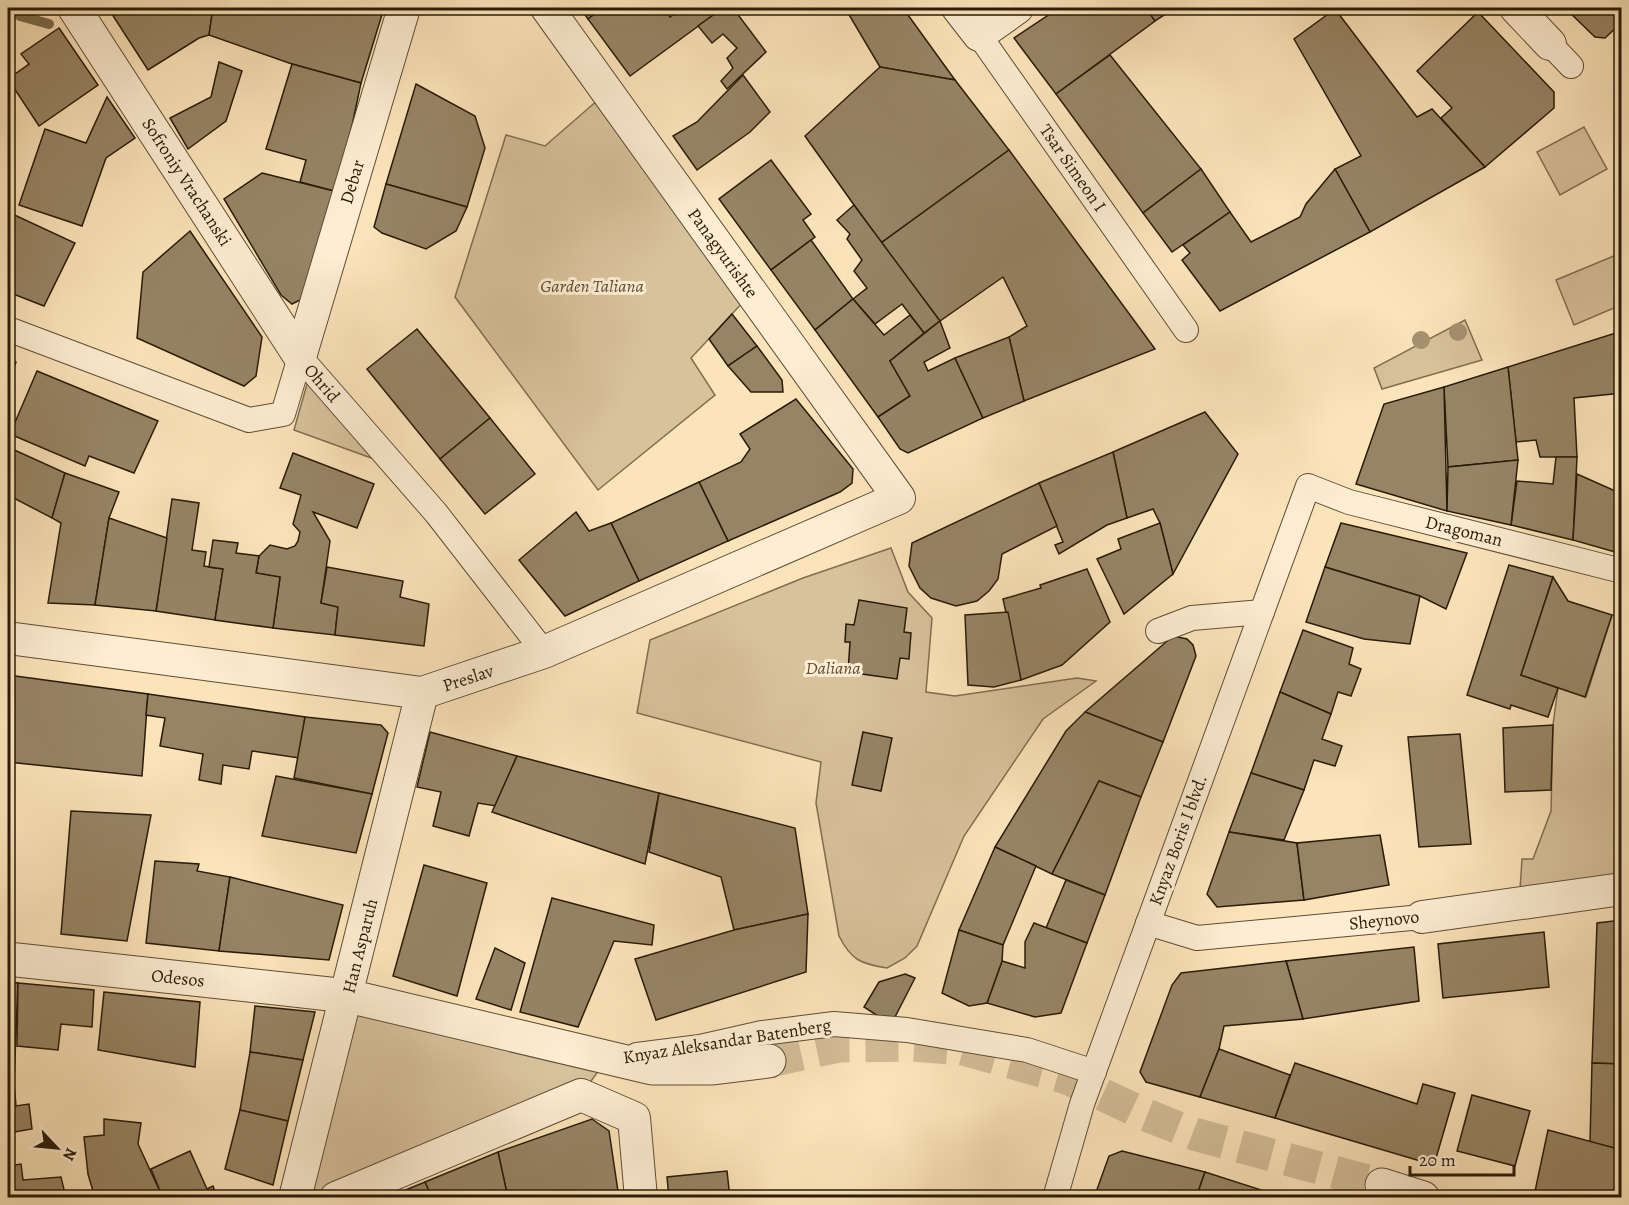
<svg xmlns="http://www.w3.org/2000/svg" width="1629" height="1205" font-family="Alegreya,serif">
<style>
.green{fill:#d8c29c;stroke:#806e52;stroke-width:1.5}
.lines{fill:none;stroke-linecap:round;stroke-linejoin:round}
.stream{stroke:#7c6b4f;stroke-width:10}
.building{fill:#978465;stroke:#291b09;stroke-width:1.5}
.tertiary-tunnel{stroke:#d2bc97;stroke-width:33;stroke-dasharray:33 16;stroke-linecap:butt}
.pedestrian-casing{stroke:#5e4d35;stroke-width:26}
.minor-casing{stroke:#5e4d35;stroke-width:34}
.tertiary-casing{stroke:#5e4d35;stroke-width:35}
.pedestrian{stroke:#fdedd2;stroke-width:24}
.minor{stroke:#fdedd2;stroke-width:32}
.tertiary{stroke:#fdedd2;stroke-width:33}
.tree{fill:#a59171}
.labels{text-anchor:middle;stroke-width:6;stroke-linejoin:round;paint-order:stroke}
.street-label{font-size:18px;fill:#291b09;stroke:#fdedd2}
.park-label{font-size:18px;font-style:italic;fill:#5e4d35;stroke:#fdedd2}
</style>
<rect width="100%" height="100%" fill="#fce4ba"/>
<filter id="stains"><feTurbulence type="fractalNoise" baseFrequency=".00333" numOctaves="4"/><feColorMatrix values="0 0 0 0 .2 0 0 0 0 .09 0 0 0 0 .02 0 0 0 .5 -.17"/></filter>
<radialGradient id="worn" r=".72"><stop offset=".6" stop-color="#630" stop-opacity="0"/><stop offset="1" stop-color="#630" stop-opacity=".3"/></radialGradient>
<g class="green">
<path d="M599 99 746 299 691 358 715 395 598 490 455 297 506 135 545 146Z"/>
<path d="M1584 127 1607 169 1560 195 1537 152Z"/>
<path d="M1621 253V305L1574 325 1556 280Z"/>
<path d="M1465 320 1482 360 1382 389 1374 368Z"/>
<path d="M311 370 396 467 294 430Z"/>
<path d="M891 548 908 592 932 618 926 692 955 696 1077 678 1096 681 1043 719 964 836 917 946 905 958 887 968C861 964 851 960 839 936L816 803 821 762 637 713 650 640 803 578Z"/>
<path d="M1612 615H1621V889L1519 905 1522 859H1533L1551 811 1553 725 1558 688 1586 697Z"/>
<path d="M348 996 607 1059 581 1095 336 1197 295 1198Z"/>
</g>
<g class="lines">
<path class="stream" d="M20 16 49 24"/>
</g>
<g class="building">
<path d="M108 8H213L209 35 199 38 148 70Z"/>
<path d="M213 8H384L361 83 292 64 209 35Z"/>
<path d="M580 8H603L588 19Z"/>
<path d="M603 8H663L670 17 683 8H723L630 76 588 19Z"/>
<path d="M723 8H733L766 52 727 89 721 81 733 68 727 58 737 48 723 34 712 43 698 26Z"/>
<path d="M845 8H903L955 80 880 67Z"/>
<path d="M1059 8H1146L1155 21 1056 94 1014 38Z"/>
<path d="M1146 8H1175L1155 21Z"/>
<path d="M1565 8H1622V22L1605 38 1595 37Z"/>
<path d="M1335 9 1417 117 1432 109 1485 167 1370 232 1335 169 1361 156 1294 39Z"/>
<path d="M1478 12 1554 92V108L1485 167 1441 118 1452 108 1417 71Z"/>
<path d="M59 28 98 85 39 126 8 79 29 64 21 54Z"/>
<path d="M1110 55 1201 169 1143 213 1056 94Z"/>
<path d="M219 62 242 71 226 121 188 149 170 118 211 97Z"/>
<path d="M292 64 361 83 338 192 300 182 306 160 266 149Z"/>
<path d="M880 67 955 80 1009 150 881 243 805 136Z"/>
<path d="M743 75 770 112 750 132 697 170 673 136 697 122Z"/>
<path d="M416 84 475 116 485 148 467 207 386 184Z"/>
<path d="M107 97 135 138 106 158 82 226 19 205 45 129 86 143Z"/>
<path d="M1009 150 1155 349 1024 401 1009 337 1027 326 1003 277 940 321 881 243Z"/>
<path d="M771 160 811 214 803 220 815 237 771 270 719 199Z"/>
<path d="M1201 169 1230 212 1172 252 1143 213Z"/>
<path d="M1335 169 1370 232 1220 311 1182 260 1190 253 1183 245 1230 212 1251 242 1300 217 1306 204Z"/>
<path d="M262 173 338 192 302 299 292 304 281 295 224 199Z"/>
<path d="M386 184 467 207 456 231 426 249 382 233 374 227Z"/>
<path d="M854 205 940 321 924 333 902 304 875 324 853 299 867 288 854 271 862 260 847 239 850 234 837 220Z"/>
<path d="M8 212 75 243 44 306 8 292Z"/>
<path d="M190 231 262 337 256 376 244 386 137 338 143 272Z"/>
<path d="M811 240 853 299 815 330 771 270Z"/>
<path d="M853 299 884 335 910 315 924 333 890 361 910 396 878 417 815 330Z"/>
<path d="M732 314 757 346 728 366 709 339Z"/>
<path d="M940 321 950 348 924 362 928 371 955 358 983 418 908 453 900 449 878 417 910 396 890 361Z"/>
<path d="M417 329 490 418 440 459 367 369Z"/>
<path d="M1622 331V393L1574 398 1577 457H1540L1536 440 1516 442 1508 367Z"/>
<path d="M1009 337 1024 401 983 418 955 358Z"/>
<path d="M757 346 782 380 783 392H751L728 366Z"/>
<path d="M8 358 16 362 8 382Z"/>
<path d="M1508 367 1518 460 1448 467 1444 387Z"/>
<path d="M37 371 158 421 134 473 89 456 85 466 10 434Z"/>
<path d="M1444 387 1447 511 1356 484 1384 404Z"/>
<path d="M796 399 853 469 852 483 840 492 728 541 699 482 741 462 750 449 740 434Z"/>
<path d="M1205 412 1238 454 1173 574 1160 523 1153 509 1127 518 1113 452Z"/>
<path d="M490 418 535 474 485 514 440 459Z"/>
<path d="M10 448 65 473 52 518 8 495Z"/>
<path d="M1113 452 1127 518 1107 525 1059 554 1055 545 1063 542 1039 483Z"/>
<path d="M293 453 374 484 357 528 313 512 330 541 321 603 338 607 335 635 273 628 280 577 256 573 259 556 270 545 287 549 295 546 298 541 300 532 293 524 301 495 280 488Z"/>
<path d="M1556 457H1577L1573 540 1511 525 1517 481 1553 484Z"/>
<path d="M1518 460 1511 525 1447 511 1448 467Z"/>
<path d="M65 473 119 492 109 518 95 605 48 603 61 523 52 518Z"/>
<path d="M1577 474 1622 494V554L1573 540Z"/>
<path d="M699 482 728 541 639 581 611 523Z"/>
<path d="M1039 483 1057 526 1002 554 998 579 989 591 977 601 956 606 931 598 920 588 909 566 912 543Z"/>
<path d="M172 499 199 503 192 550 206 552 204 566 223 569 215 620 156 611Z"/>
<path d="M576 512 589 531 611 523 639 581 565 616 519 560Z"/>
<path d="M109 518 167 538 156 611 95 605Z"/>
<path d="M1160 523 1173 574 1124 614 1097 559 1121 549 1118 539Z"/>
<path d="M1341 523 1467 553 1446 609 1420 596 1325 567Z"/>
<path d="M213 540 238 543 236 553 259 556 256 573 280 577 273 628 215 620 223 569 209 567Z"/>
<path d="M1509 565 1553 577 1521 675 1558 688 1548 717 1511 705 1510 709 1467 695Z"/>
<path d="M327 567 403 581 400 597 429 604 424 646 335 635 338 607 321 603Z"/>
<path d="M1325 567 1420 596 1410 644 1364 639 1306 622Z"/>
<path d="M1087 569 1110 622 1062 665 1021 680 1003 599 1041 588 1040 585Z"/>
<path d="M1553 577 1568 601 1612 615 1585 697 1521 675Z"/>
<path d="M859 600 907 608 904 632 911 633 909 659 900 658 897 679 848 672 850 642H845L846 624 854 625Z"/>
<path d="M1008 612 1021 680 994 687 968 685 965 615Z"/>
<path d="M1303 630 1353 648 1349 664 1361 669 1351 696 1338 692 1331 714 1280 692Z"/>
<path d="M1173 636 1187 639 1193 645 1196 656 1163 742 1085 712Z"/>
<path d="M8 675 148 694 142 776 8 762Z"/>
<path d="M1280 692 1331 714 1322 739 1342 746 1335 766 1314 760 1304 790 1251 773Z"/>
<path d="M148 694 305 717 299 758 252 751 249 769 223 765 221 784 199 780 203 754 160 746 165 718 146 715Z"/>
<path d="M1085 712 1163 742 1141 797 1099 781 1052 874 995 847 1066 731Z"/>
<path d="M305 717 381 725 388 733 372 794 294 778Z"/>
<path d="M1553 725 1551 790 1505 792 1503 728Z"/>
<path d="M430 732 517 756 496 806 478 803 469 836 433 826 441 792 417 787Z"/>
<path d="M863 732 892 738 881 791 852 785Z"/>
<path d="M1460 734 1471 844 1419 847 1408 737Z"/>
<path d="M517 756 659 793 645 864 492 812Z"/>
<path d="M1251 773 1304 790 1284 840 1229 832Z"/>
<path d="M276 776 372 794 356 853 262 836Z"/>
<path d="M1099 781 1141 797 1105 895 1052 874Z"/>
<path d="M659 793 795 828 808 914 734 930 721 877 649 852Z"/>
<path d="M71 811 151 815 127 941 61 934Z"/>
<path d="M1229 832 1297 843 1304 900 1217 907 1207 894Z"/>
<path d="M1380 835 1389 885 1304 900 1297 843Z"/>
<path d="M995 847 1036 866 1003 945 959 930Z"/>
<path d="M155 861 199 864 197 871 230 877 219 951 146 943Z"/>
<path d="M424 865 487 883 457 996 393 976Z"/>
<path d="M230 877 343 905 329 960 219 951Z"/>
<path d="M1066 880 1105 895 1087 943 1046 928Z"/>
<path d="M552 898 654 925 652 945 614 941 578 1027 520 1012Z"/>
<path d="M808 914 806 972 656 1020 635 959 734 930Z"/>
<path d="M1622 920V1064L1592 1063 1597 923Z"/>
<path d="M1034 923 1087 943 1061 1013 1035 1017 987 1003 1002 961 1025 968V942Z"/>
<path d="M959 930 1003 945 1002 961 987 1003 969 1006 942 993Z"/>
<path d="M1544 932 1549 987 1443 998 1438 944Z"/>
<path d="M1414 947 1419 1001 1303 1019 1286 961Z"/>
<path d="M495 948 525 963 511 1010 476 999Z"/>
<path d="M1286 961 1303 1019 1224 1026 1219 1049 1200 1097 1146 1082 1140 1072 1172 985 1181 973Z"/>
<path d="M905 974 915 978 895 1017 878 1016 864 1007 879 982Z"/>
<path d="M8 982 18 983 14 1083H8Z"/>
<path d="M18 983 94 990 92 1027 61 1024 58 1050 17 1046Z"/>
<path d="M104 992 200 1002 195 1067 98 1050Z"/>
<path d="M255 1006 315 1012 303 1060 250 1052Z"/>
<path d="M1219 1049 1290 1075 1275 1118 1200 1097Z"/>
<path d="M250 1052 303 1060 288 1121 240 1110Z"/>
<path d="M1295 1063 1417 1104 1423 1084 1455 1093 1434 1165 1275 1118Z"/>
<path d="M1592 1063 1622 1064V1150L1590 1142Z"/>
<path d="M8 1083H14L16 1106 29 1104 32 1129 8 1133Z"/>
<path d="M1472 1095 1530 1111 1515 1166 1457 1151Z"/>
<path d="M240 1110 288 1121 273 1185 225 1169Z"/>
<path d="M104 1119 141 1123 138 1144 163 1198H95L88 1174 84 1137 104 1135Z"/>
<path d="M592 1119 609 1131 619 1198H508L498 1152Z"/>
<path d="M1548 1130 1622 1150V1188L1618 1198 1534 1196Z"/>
<path d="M190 1151 207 1189 213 1186 217 1198H163L151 1169Z"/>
<path d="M1122 1151 1205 1172 1196 1198H1104L1095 1195 1109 1156Z"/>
<path d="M498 1152 508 1198H432L425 1182Z"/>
<path d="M21 1164 23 1180 61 1177 66 1198H8V1166Z"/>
<path d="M727 1171 730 1198H669L667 1177Z"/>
<path d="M1205 1172 1286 1198H1196Z"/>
<path d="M425 1182 432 1198H386Z"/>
</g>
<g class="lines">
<path class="tertiary-tunnel" d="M769 1061 839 1046 910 1045 963 1049 1067 1078 1146 1115 1194 1134 1382 1185"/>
<g class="pedestrian-casing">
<g id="pedestrian">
<path d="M979 35 1186 330"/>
<path d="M1550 44 1571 66"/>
<path d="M8 329 249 420 283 414 300 357"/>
<path d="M300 357 436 513 544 652"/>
<path d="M1158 631 1192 618 1262 612"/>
<path d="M1148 923 1197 938 1422 917"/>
<path d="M637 1055 700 1047 762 1033 834 1024 907 1030 1027 1050 1094 1072"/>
<path d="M1055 1198 1082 1104 1308 486 1349 502 1622 571"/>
</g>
</g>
<g class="minor-casing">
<g id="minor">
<path d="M74 8 300 357"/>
<path d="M958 8 979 35 1017 8"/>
<path d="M1516 8 1550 44"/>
<path d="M300 357 404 8"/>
<path d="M8 638 422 693 544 652 899 498 547 8"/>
<path d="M1422 917 1622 889"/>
<path d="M295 1198 422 693"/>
<path d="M336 1198 581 1095 634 1118 641 1198"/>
</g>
</g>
<g class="tertiary-casing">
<g id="tertiary">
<path d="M8 959 348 996 652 1068H713L769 1061"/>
<path d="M1382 1185 1423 1198"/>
</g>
</g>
<use href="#pedestrian" class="pedestrian"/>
<use href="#minor" class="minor"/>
<use href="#tertiary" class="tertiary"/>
</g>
<g class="tree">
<circle cx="1458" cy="332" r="9"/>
<circle cx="1421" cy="340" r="9"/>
</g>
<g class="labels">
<g class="street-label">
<text transform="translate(1073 168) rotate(55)" y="6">Tsar Simeon I</text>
<text transform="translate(187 182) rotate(57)" y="6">Sofroniy Vrachanski</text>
<text transform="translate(352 182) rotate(-73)" y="6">Debar</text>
<text transform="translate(723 253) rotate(54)" y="6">Panagyurishte</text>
<text transform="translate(322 383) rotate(49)" y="6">Ohrid</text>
<text transform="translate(1464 531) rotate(14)" y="6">Dragoman</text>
<text transform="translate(468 678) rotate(-18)" y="6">Preslav</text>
<text transform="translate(1178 840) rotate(-70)" y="6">Knyaz Boris I blvd.</text>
<text transform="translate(1384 920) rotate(-6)" y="6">Sheynovo</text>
<text transform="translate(360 946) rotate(-76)" y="6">Han Asparuh</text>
<text transform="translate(178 978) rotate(6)" y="6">Odesos</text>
<text transform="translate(727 1041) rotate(-9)" y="6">Knyaz Aleksandar Batenberg</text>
</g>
<g class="park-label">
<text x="592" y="292">Garden Taliana</text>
<text x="833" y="674">Daliana</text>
</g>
</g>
<rect width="1629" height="1205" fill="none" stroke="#fce4ba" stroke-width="30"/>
<rect x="9" y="9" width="1611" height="1187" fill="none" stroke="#291b09" stroke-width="3"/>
<rect x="15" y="15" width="1599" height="1175" fill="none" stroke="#291b09" stroke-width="1.5"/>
<g transform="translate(57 1148) rotate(116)" stroke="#fdedd2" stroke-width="4.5" paint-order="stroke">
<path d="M0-4.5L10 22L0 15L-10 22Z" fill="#291b09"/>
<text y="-9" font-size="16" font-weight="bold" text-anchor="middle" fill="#291b09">N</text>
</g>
<path d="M1410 1166v9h104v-9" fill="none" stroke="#291b09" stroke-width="3"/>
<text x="1419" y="1166" font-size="18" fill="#291b09" stroke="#fdedd2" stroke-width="4.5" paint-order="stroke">20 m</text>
<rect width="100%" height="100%" filter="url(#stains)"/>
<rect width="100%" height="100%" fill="url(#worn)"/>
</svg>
